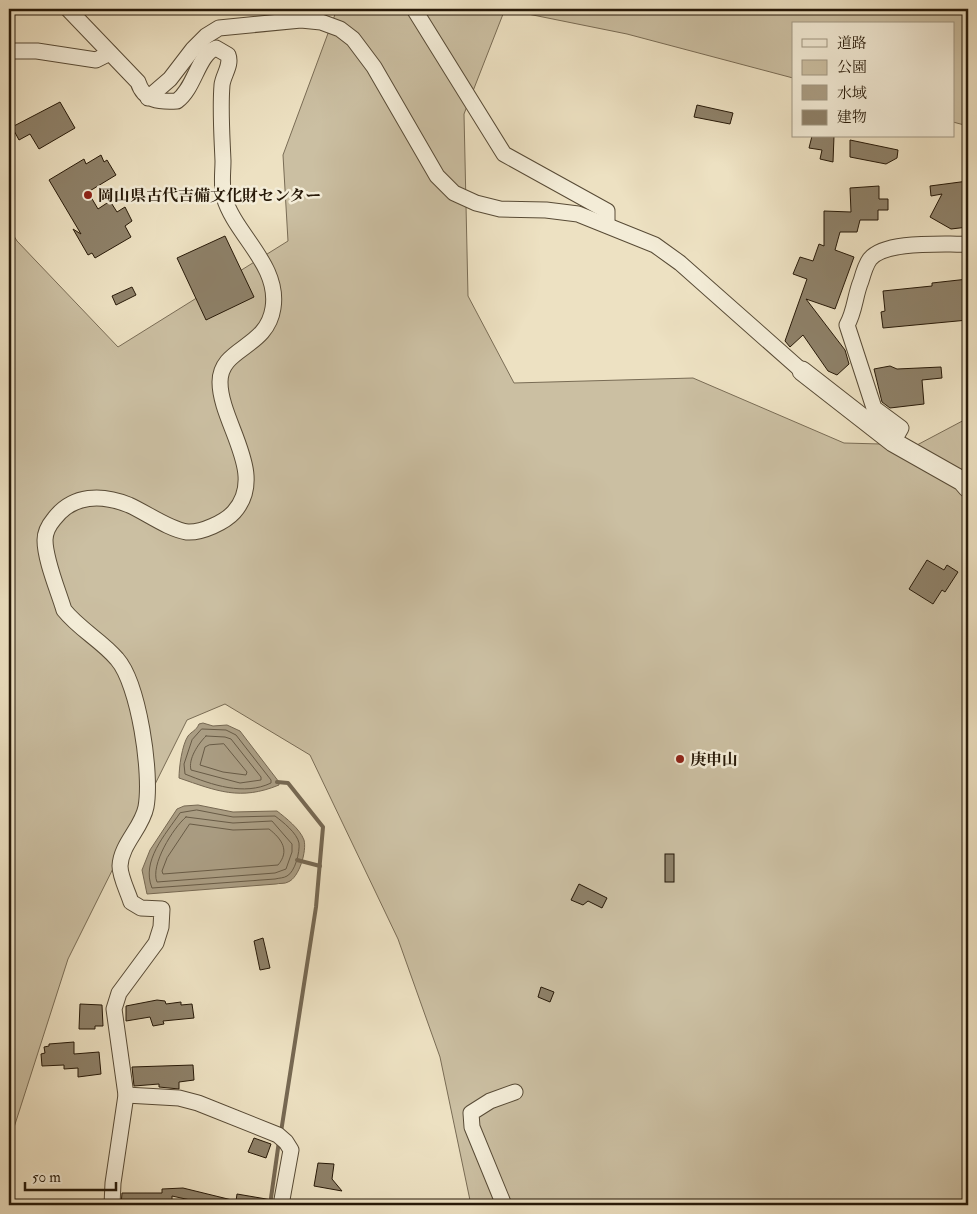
<svg xmlns="http://www.w3.org/2000/svg" width="977" height="1214" font-family="'IM FELL Double Pica','Noto Serif JP',serif">
<style>
.green{fill:#cbbfa2;stroke:#796c55}
.water{fill:#aa9d83;stroke:#766852}
.lines{fill:none;stroke-linecap:round;stroke-linejoin:round}
.shore{stroke:#685b46;stroke-width:1}
.stream{stroke:#766852;stroke-width:4}
.building{fill:#8e8169;stroke:#271908}
.minor-casing{stroke:#584b36;stroke-width:17}
.tertiary-casing{stroke:#584b36;stroke-width:21}
.minor{stroke:#f3ecd7;stroke-width:15}
.tertiary{stroke:#f3ecd7;stroke-width:19}
.poi-dot{fill:#8f2418;stroke:#f3ecd7;stroke-width:2}
.labels{text-anchor:middle;stroke-width:5;stroke-linejoin:round;paint-order:stroke}
.poi-label{font-size:16px;font-weight:bold;fill:#271908;stroke:#f3ecd7;text-anchor:start}
</style>
<rect width="100%" height="100%" fill="#ede1c2"/>
<filter id="stains"><feTurbulence type="fractalNoise" baseFrequency=".004" numOctaves="4"/><feColorMatrix values="0 0 0 0 .2 0 0 0 0 .09 0 0 0 0 .02 0 0 0 .5 -.17"/></filter>
<radialGradient id="worn" r=".72"><stop offset=".6" stop-color="#630" stop-opacity="0"/><stop offset="1" stop-color="#630" stop-opacity=".3"/></radialGradient>
<g class="green">
<path d="M337 9H505L464 114 468 296 514 383 693 378 844 443 917 445 968 418V1205H471L440 1057 398 939 310 755 225 704 187 720 68 959 9 1143V228L17 241 118 347 288 241 283 155Z"/>
<path d="M515 9H968V126L953 122V24H793V78L627 34 518 12Z"/>
</g>
<g class="water">
<path d="M203 723 213 726 227 725 240 731 279 782V785C240 801 217 791 179 778 179 767 182 745 188 736 192 731 196 731 199 724Z"/>
<path d="M198 805 233 812 277 811C286 818 300 829 304 840 307 851 299 878 288 882 285 884 279 883 276 884L147 894 142 870 150 850 177 809 184 806Z"/>
</g>
<g class="lines">
<g class="shore">
<path d="M202 729 226 730 236 735 271 780V783C244 796 212 785 185 774L184 764 192 740Z"/>
<path d="M206 736 225 737 231 739 261 777V780L240 783 191 770C188 759 198 744 206 736Z"/>
<path d="M224 744 247 772 246 775 223 772 200 765 205 747 209 745Z"/>
<path d="M197 810 233 817 275 816C283 822 297 833 299 843 300 852 295 872 287 876 284 878 279 878 275 879L152 888C141 861 165 835 180 813Z"/>
<path d="M186 817 233 823 272 821 292 844V852L286 869 275 873 157 882C150 865 173 828 186 817Z"/>
<path d="M190 824 233 830 269 829C282 839 290 851 278 865L163 874 162 871 167 858Z"/>
</g>
<g class="stream">
<path d="M277 782 288 783 323 827 316 907 281 1132"/>
<path d="M297 860 320 866"/>
<path d="M270 1205 279 1141"/>
</g>
</g>
<g class="building">
<path d="M60 102 75 128 39 149 30 134 19 140 12 127Z"/>
<path d="M697 105 733 113 730 124 694 117Z"/>
<path d="M812 136H834L833 162 820 159 822 150 809 148Z"/>
<path d="M850 140 898 150 897 158 886 164 850 157Z"/>
<path d="M101 155 104 162 107 160 116 175 88 192 98 209 110 201 117 212 125 207 132 221 125 226 131 237 95 258 92 253 88 255 73 229 81 234 49 180 84 159 86 164Z"/>
<path d="M968 181V227L951 229 930 217 942 194 931 196 930 186Z"/>
<path d="M879 186V199H888V210H878V220H860L857 232H840L835 250 854 257 835 309 806 299 845 350 849 364 837 375 828 371 803 335 790 347 785 341 807 279 793 274 800 257 813 261 819 244 824 246V211L851 212 850 188Z"/>
<path d="M225 236 254 297 206 320 177 258Z"/>
<path d="M968 279V320L883 328 881 312 885 311 883 291 932 286V283Z"/>
<path d="M132 287 136 295 116 305 112 296Z"/>
<path d="M890 366 897 369 941 367 942 378 922 380 924 404 890 408 882 402 874 369Z"/>
<path d="M927 560 944 570 947 565 958 572 945 592 942 590 933 604 909 589Z"/>
<rect x="665" y="854" width="9" height="28"/>
<path d="M579 884 607 898 602 908 588 901 583 905 571 900Z"/>
<path d="M263 938 270 968 260 970 254 941Z"/>
<path d="M541 987 554 992 550 1002 538 997Z"/>
<path d="M157 1000 165 1001 166 1004 181 1002V1005L192 1004 194 1018 163 1021 164 1024 153 1026 150 1017 126 1021V1006Z"/>
<path d="M80 1004 102 1005 103 1026H95V1029H79Z"/>
<path d="M74 1042V1054L99 1052 101 1074 78 1077V1068L64 1069V1065L42 1066 41 1054 45 1053 44 1047 49 1046V1044Z"/>
<path d="M193 1065 194 1080 179 1082V1089L159 1087V1084L134 1086 132 1067Z"/>
<path d="M254 1138 271 1144 266 1158 248 1152Z"/>
<path d="M318 1163 334 1164 332 1179 342 1191 314 1186Z"/>
<path d="M183 1188 236 1201 237 1194 272 1200V1205H213L172 1196V1205H121L122 1193H162V1189Z"/>
</g>
<g class="lines">
<g class="minor-casing">
<g id="minor">
<path d="M68 9 138 82C144 101 159 102 177 101 195 88 198 54 216 48L228 55C232 65 223 75 222 85 220 110 222 136 223 161 223 172 221 186 224 197 235 235 280 265 273 308 267 349 220 347 220 382 220 423 268 474 234 512 225 522 202 533 187 532 168 529 147 513 129 505 102 494 73 494 54 519 49 525 45 533 45 540 45 560 58 590 64 610 79 629 102 641 117 659 139 684 152 774 146 807 142 828 121 844 120 866 120 877 128 892 131 902L141 908 162 909 161 927 156 943 119 993 114 1009 126 1095 113 1183 112 1205"/>
<path d="M414 9 504 154 607 211V225"/>
<path d="M9 53 13 51H37L96 60 110 53"/>
<path d="M148 98 170 79 193 49 206 36 219 28 301 20 321 22 340 29 353 39 374 67 437 176 454 193 476 203 500 209 546 210 578 214 655 245 680 263 802 371"/>
<path d="M893 442 901 428 874 408 847 325C855 311 855 295 861 281 863 274 866 264 870 259 886 240 944 245 968 244"/>
<path d="M126 1095 179 1098 198 1103 278 1135 286 1142 291 1150 281 1205"/>
<path d="M504 1205 472 1127 471 1113 490 1101 515 1092"/>
</g>
</g>
<g class="tertiary-casing">
<path id="tertiary" d="M802 371 893 442 962 481 968 488"/>
</g>
<use href="#minor" class="minor"/>
<use href="#tertiary" class="tertiary"/>
</g>
<g class="poi-dot">
<circle cx="88" cy="195" r="5"/>
<circle cx="680" cy="759" r="5"/>
</g>
<g class="labels">
<g class="poi-label">
<text x="98" y="201">岡山県古代吉備文化財センター</text>
<text x="690" y="765">庚申山</text>
</g>
</g>
<rect width="977" height="1214" fill="none" stroke="#ede1c2" stroke-width="30"/>
<rect x="10" y="10" width="957" height="1194" fill="none" stroke="#271908" stroke-width="2.5"/>
<rect x="15" y="15" width="947" height="1184" fill="none" stroke="#271908"/>
<rect x="792" y="22" width="162" height="115" fill="#f3ecd7" stroke="#a19884"/>
<rect x="802" y="39" width="25" height="8" fill="#f3ecd7" stroke="#a19884"/>
<text x="837" y="48" font-size="15" fill="#271908">道路</text>
<rect x="802" y="60" width="25" height="15" fill="#cbbfa2" stroke="#a19884"/>
<text x="837" y="72" font-size="15" fill="#271908">公園</text>
<rect x="802" y="85" width="25" height="15" fill="#aa9d83" stroke="#a19884"/>
<text x="837" y="98" font-size="15" fill="#271908">水域</text>
<rect x="802" y="110" width="25" height="15" fill="#8e8169" stroke="#a19884"/>
<text x="837" y="122" font-size="15" fill="#271908">建物</text>
<path d="M25 1182v8h91v-8" fill="none" stroke="#271908" stroke-width="2.5"/>
<text x="32" y="1182" font-size="15" fill="#271908" stroke="#f3ecd7" stroke-width="4" paint-order="stroke">50 m</text>
<rect width="100%" height="100%" filter="url(#stains)"/>
<rect width="100%" height="100%" fill="url(#worn)"/>
</svg>
